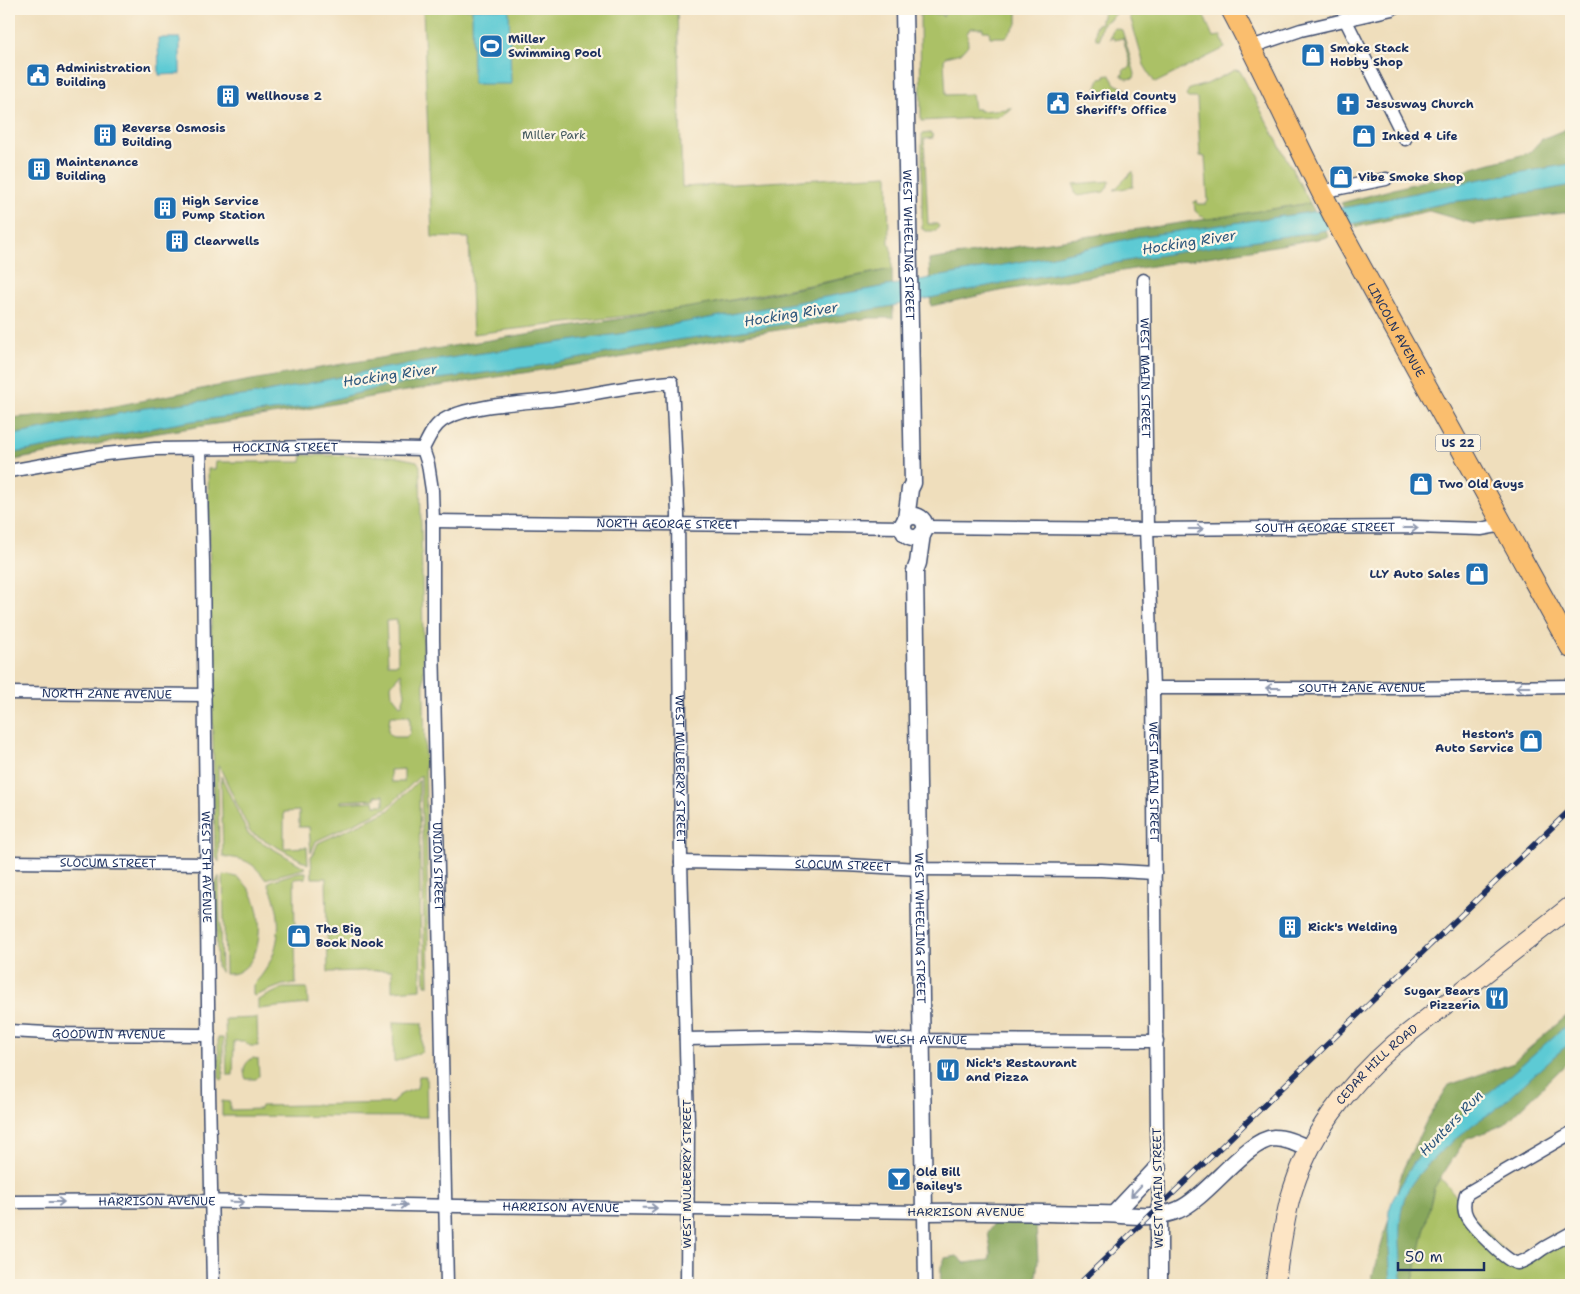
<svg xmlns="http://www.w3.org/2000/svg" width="1580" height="1294" font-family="'Shantell Sans',sans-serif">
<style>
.green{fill:#abc166;stroke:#637862;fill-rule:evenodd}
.forest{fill:#88a75b;stroke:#526b5c}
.water{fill:#5dcad4;stroke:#3c7c99}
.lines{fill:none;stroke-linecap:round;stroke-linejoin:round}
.minor-casing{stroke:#3b496c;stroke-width:15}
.tertiary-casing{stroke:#3b496c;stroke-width:19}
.secondary-casing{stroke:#3b496c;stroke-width:21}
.primary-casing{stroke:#3b496c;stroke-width:22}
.minor{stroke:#fff;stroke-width:12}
.tertiary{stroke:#fff;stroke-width:16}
.secondary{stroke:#fde5c5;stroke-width:19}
.primary{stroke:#fabe6e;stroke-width:20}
.rail-casing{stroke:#1b2f5e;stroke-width:5.5}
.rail{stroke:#fcf5e5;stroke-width:4;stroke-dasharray:11;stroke-linecap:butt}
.oneway{stroke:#8d97ae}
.labels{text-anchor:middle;stroke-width:4.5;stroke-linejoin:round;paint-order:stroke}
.shield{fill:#fcf5e5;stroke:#5e6a86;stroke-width:1}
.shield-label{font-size:11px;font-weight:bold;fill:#1b2f5e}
.poi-label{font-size:12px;font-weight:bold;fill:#1b2f5e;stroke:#fcf5e5;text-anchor:start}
.park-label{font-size:12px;fill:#465b60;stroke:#fcf5e5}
.street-label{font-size:12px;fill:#1b2f5e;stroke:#fcf5e5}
.water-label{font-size:14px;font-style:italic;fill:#2c567c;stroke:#fcf5e5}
</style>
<rect width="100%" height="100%" fill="#fcf5e5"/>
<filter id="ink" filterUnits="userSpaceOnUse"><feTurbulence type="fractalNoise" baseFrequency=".02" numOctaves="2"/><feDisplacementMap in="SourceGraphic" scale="10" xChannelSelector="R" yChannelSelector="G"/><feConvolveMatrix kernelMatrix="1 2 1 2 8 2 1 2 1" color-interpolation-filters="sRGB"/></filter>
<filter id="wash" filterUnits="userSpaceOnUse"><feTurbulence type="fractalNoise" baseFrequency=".0096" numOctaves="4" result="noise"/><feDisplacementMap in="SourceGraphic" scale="20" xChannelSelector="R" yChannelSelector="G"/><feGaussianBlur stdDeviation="1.12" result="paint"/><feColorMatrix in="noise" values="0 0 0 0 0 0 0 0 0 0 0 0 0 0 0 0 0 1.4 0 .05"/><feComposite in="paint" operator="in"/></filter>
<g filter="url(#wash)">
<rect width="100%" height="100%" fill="#efdebc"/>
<g class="green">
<path d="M423 9H677L682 187 888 175 889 243 892 253V269L685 309 473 334 469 238 432 237Z"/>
<path d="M920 9H923V14H942L943 17 945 13 954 9H1017V24L1006 37H990L989 31H983V28H970L969 31 967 32 968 45 961 53 945 57 944 61 946 95 972 94 974 109H979V111L1008 109V108H1012L1002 115 995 117 921 121Z"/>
<path d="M1103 9H1117V12C1111 23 1098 19 1100 39H1096L1095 26H1097V24L1101 23V19L1103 18Z"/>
<path d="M1128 9H1201L1213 37 1221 36 1225 48 1155 83 1144 65Z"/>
<path d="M1116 28 1122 30 1135 74 1134 78 1126 79 1121 75 1124 73 1123 70 1131 67 1123 38 1114 40 1113 37 1110 39 1113 29Z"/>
<path d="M1235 70 1240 71 1310 203 1207 220 1195 211 1194 202 1197 201 1198 204H1206L1208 201 1205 157 1200 156 1197 98H1188L1186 96 1189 89 1207 84Z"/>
<path d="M1109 74 1115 84 1128 90 1097 92V84L1100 78 1105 77V75Z"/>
<path d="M930 133 932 134 933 138 924 139 928 224H937L939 226 936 231H926L922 229V134Z"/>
<path d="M1133 171V187L1114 190Z"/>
<path d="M1111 181 1104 192 1078 196 1075 194 1074 184Z"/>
<path d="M302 455 392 456 417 461 420 466 429 985H425L421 775 387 808 316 841 311 853 309 827H299V811L284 812V848L307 847 308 864 250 832 221 770 220 766H218L219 862 215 856 208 469H215L216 462H301ZM397 620 398 664H388L386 621ZM401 673 405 694 402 704 400 705 392 695 391 685ZM390 716H410V733L406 737H393L388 732ZM404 769V782H391L390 770ZM384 795V805H375L374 801 341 803V801L375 799V796Z"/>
<path d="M221 776 248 834 306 868 265 879C253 862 244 858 223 857Z"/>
<path d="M419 780 421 989 392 991V970L328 972 326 878H312L311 856 313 855 318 843 388 811Z"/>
<path d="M299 872H306V878L294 879 296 984 283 985 254 996 253 995V985C275 964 284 931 275 902 274 895 270 889 268 883L273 880Z"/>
<path d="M223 875C228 876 233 875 238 878 264 893 268 956 240 971 236 974 230 974 225 974Z"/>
<path d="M219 876 221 973 217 967 215 885Z"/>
<path d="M283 988H307L308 1004 258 1009V1000Z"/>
<path d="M257 1018 258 1046H250L244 1041H234L233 1075H227L225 1019Z"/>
<path d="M393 1022 422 1023V1052L394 1062Z"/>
<path d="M218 1038H223V1079L221 1080 219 1078Z"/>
<path d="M253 1058 258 1059 259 1076 256 1079H246C242 1070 244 1063 253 1058Z"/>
<path d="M419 1076H426L427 1117 222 1116V1101L230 1102V1110L260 1109 261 1106 393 1103C397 1093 408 1092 417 1088Z"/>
<path d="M1423 1157 1513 1263 1571 1230V1285H1382Z"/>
</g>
<g class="forest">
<path d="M1571 127V212L1474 224 1429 211 1357 227 1341 203 1529 153 1542 139Z"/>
<path d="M1310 203 1329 237 1000 291 931 306 929 260C1056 240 1183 224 1310 203Z"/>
<path d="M892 269 893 318H870L826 323 758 333 613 359 381 395 291 412 146 435 9 461V418L85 412 201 389 343 364 759 296Z"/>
<path d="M1571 1012V1059L1505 1124 1465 1140 1434 1188 1412 1285H1370L1403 1169 1427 1120 1449 1085 1511 1064Z"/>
<path d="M994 1223 1036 1224 1038 1261 1035 1285H940L941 1267 945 1258 957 1256 965 1263 989 1260 991 1252 988 1232Z"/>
</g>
<g class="water">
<path d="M472 9H509L511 84H473Z"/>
<path d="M158 38H180V74L159 75Z"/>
<path d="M1571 164V185L1541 191 1450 202 1316 232 1221 245 1138 259 997 284 887 307 736 332 677 340 544 365 385 386 304 407 192 421 9 454V436L146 408 258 394 378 369 476 354 626 333 1053 256 1136 237 1354 206 1481 179Z"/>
<path d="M1571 1021V1042C1545 1063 1522 1087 1497 1108 1488 1116 1477 1120 1469 1128 1450 1143 1415 1172 1406 1194 1395 1222 1402 1256 1402 1285H1391L1388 1231 1389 1211 1393 1199 1413 1164 1431 1139 1440 1134 1471 1107 1502 1082Z"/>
</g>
</g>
<g filter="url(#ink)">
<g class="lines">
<g class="minor-casing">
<g id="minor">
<path d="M1345 19 1405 139"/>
<path d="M1251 47 1301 30 1392 9"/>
<path d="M1320 192 1386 179"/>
<path id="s1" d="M1144 280 1147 529 1153 688 1157 1129 1159 1208"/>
<path id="s2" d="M200 448 203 562 209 1091 213 1285"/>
<path id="s3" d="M423 449C428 439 433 427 442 421 466 405 521 403 551 400 591 395 631 385 672 382L678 514 681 862 688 1123 687 1285"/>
<path id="s4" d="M423 449 428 464 432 490 433 521V640L447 1285"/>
<path id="s5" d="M9 471 105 454 155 449 322 447 423 449"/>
<path id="s6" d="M433 521 903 527"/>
<path id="s7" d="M925 527 1147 529 1414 527 1481 529 1503 525"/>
<path id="s8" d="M1153 688H1403L1571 686"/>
<path id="s9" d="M9 693 205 695"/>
<path id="s10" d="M9 862 207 864"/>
<path id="s11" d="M681 862 847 865 919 869 1101 870 1155 873"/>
<path id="s12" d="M9 1031 67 1034 209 1035"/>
<path id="s13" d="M686 1039 798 1037 906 1040 1157 1041"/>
<path d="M1571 1133 1466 1194C1464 1201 1463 1210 1467 1217 1471 1225 1509 1265 1517 1263 1526 1262 1536 1253 1544 1248 1553 1243 1562 1238 1571 1233"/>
<path id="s14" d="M9 1202 188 1201 457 1206 924 1212 925 1285"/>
</g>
</g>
<g class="tertiary-casing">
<g id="tertiary">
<path id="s15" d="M904 9 913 483 910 489 906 519"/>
<circle cx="914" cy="527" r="11"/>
<path id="s16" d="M922 534 918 563 915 571 924 1212C982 1211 1041 1213 1099 1214 1125 1214 1153 1221 1178 1210 1207 1198 1246 1140 1274 1138 1286 1138 1299 1144 1310 1150"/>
<path d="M1114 1214 1158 1167"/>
<path d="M1159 1285V1208"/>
</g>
</g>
<g class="secondary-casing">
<g id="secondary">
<path id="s17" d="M1275 1285C1279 1256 1283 1227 1290 1199 1308 1135 1347 1086 1396 1043L1571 906"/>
</g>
</g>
<g class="primary-casing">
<g id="primary">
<path id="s18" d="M1231 9C1271 84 1305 163 1345 238L1571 648"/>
</g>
</g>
<use href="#minor" class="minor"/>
<use href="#tertiary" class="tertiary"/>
<use href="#secondary" class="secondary"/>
<use href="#primary" class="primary"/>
<g class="rail-casing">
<path id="rail" d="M1078 1285 1571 809"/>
</g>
<use href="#rail" class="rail"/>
</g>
<defs><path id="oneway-shaft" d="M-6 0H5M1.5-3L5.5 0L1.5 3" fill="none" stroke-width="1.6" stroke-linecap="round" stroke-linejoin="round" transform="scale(1.25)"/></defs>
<g class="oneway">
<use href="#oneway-shaft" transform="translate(1411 528)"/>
<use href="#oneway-shaft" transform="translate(1196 529)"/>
<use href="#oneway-shaft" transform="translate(1523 687) rotate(180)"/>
<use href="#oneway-shaft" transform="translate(1273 688) rotate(180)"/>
<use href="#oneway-shaft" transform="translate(1136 1191) rotate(133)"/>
<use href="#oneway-shaft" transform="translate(57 1202)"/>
<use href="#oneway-shaft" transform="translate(237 1202) rotate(1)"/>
<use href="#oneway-shaft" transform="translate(400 1205) rotate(1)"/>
<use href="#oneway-shaft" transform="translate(650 1208) rotate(1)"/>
</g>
</g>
<defs>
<g id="stadium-square" transform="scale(1.25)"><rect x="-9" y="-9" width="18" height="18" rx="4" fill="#1f6fb2" stroke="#fcf5e5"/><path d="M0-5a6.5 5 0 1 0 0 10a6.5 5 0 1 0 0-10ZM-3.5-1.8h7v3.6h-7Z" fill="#fff"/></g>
<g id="shop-square" transform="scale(1.25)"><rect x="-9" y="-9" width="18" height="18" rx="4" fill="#1f6fb2" stroke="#fcf5e5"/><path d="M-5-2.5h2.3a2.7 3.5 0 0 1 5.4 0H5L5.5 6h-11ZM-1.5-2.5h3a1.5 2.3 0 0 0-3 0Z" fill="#fff"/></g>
<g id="civic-square" transform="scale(1.25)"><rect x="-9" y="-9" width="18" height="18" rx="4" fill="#1f6fb2" stroke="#fcf5e5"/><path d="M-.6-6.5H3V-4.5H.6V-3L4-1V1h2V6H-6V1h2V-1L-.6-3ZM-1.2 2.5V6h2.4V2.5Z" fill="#fff"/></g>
<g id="building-square" transform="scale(1.25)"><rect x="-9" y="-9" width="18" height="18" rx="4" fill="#1f6fb2" stroke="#fcf5e5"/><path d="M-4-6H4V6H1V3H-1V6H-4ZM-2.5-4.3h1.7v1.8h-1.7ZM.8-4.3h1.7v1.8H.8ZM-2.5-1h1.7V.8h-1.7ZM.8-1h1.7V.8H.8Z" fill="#fff"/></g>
<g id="church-square" transform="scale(1.25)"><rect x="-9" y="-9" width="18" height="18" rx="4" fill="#1f6fb2" stroke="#fcf5e5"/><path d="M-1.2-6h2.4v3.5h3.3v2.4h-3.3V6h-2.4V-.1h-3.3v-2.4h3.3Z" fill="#fff"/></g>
<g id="restaurant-square" transform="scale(1.25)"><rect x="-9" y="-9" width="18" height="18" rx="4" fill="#1f6fb2" stroke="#fcf5e5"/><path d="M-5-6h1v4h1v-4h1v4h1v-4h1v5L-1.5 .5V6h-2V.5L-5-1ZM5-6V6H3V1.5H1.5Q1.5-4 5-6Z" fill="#fff"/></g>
<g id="bar-square" transform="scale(1.25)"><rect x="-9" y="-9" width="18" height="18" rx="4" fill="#1f6fb2" stroke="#fcf5e5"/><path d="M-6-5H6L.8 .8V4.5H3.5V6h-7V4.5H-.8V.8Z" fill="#fff"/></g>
</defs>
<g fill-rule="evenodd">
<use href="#stadium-square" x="491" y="46"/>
<use href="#shop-square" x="1313" y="55"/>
<use href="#civic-square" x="38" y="75"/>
<use href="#building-square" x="228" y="96"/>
<use href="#civic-square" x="1058" y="103"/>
<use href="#church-square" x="1348" y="104"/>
<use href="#building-square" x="105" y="135"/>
<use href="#shop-square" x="1364" y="136"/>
<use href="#building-square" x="39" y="169"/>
<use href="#shop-square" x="1341" y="177"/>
<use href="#building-square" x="165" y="208"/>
<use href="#building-square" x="177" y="241"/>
<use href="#shop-square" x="1421" y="484"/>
<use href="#shop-square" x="1477" y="574"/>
<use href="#shop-square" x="1531" y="741"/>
<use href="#building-square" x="1290" y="927"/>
<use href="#shop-square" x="299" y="936"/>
<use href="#restaurant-square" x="1497" y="998"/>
<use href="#restaurant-square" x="948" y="1070"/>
<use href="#bar-square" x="899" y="1179"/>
</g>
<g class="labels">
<rect class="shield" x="1435.5" y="434.5" width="45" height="17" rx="4"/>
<g class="shield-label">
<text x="1458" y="447">US 22</text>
</g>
<g class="poi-label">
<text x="508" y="43">Miller<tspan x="508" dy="14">Swimming Pool</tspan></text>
<text x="1330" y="52">Smoke Stack<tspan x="1330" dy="14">Hobby Shop</tspan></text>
<text x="56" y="72">Administration<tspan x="56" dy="14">Building</tspan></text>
<text x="246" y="100">Wellhouse 2</text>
<text x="1076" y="100">Fairfield County<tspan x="1076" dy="14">Sheriff's Office</tspan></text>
<text x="1366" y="108">Jesusway Church</text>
<text x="122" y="132">Reverse Osmosis<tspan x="122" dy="14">Building</tspan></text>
<text x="1382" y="140">Inked 4 Life</text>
<text x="56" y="166">Maintenance<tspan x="56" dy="14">Building</tspan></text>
<text x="1358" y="181">Vibe Smoke Shop</text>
<text x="182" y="205">High Service<tspan x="182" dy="14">Pump Station</tspan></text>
<text x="194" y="245">Clearwells</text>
<text x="1438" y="488">Two Old Guys</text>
<text x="1460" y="578" text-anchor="end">LLY Auto Sales</text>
<text x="1514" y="738" text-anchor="end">Heston's<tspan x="1514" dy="14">Auto Service</tspan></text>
<text x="1308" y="931">Rick's Welding</text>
<text x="316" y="933">The Big<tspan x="316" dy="14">Book Nook</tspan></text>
<text x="1480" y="995" text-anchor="end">Sugar Bears<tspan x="1480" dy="14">Pizzeria</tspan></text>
<text x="966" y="1067">Nick's Restaurant<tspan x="966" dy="14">and Pizza</tspan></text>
<text x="916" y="1176">Old Bill<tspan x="916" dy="14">Bailey's</tspan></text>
</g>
<g class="park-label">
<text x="554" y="139">Miller Park</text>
</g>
<g class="street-label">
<text dy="4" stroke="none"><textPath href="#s15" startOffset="236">WEST WHEELING STREET</textPath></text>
<text dy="4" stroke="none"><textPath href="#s18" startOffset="361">LINCOLN AVENUE</textPath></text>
<text dy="4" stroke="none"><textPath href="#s1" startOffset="98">WEST MAIN STREET</textPath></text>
<text dy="4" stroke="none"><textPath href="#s5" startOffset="278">HOCKING STREET</textPath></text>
<text dy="4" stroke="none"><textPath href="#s6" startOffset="235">NORTH GEORGE STREET</textPath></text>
<text dy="4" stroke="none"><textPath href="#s7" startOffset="400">SOUTH GEORGE STREET</textPath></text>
<text dy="4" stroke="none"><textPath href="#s8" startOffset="209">SOUTH ZANE AVENUE</textPath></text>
<text dy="4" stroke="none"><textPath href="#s9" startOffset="98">NORTH ZANE AVENUE</textPath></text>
<text dy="4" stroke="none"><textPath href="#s3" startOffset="656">WEST MULBERRY STREET</textPath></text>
<text dy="4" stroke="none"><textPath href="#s1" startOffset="502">WEST MAIN STREET</textPath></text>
<text dy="4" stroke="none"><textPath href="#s10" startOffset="99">SLOCUM STREET</textPath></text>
<text dy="4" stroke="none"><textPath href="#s11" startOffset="162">SLOCUM STREET</textPath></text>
<text dy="4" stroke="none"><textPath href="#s2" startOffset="419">WEST 5TH AVENUE</textPath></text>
<text dy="4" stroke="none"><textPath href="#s4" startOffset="419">UNION STREET</textPath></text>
<text dy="4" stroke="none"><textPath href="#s16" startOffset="395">WEST WHEELING STREET</textPath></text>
<text dy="4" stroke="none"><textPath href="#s12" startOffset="100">GOODWIN AVENUE</textPath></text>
<text dy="4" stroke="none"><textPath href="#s13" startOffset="235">WELSH AVENUE</textPath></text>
<text dy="4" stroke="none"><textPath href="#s17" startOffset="250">CEDAR HILL ROAD</textPath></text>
<text transform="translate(687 1174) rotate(-90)" y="4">WEST MULBERRY STREET</text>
<text transform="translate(1158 1188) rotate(-91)" y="4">WEST MAIN STREET</text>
<text dy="4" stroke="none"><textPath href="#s14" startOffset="148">HARRISON AVENUE</textPath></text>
<text dy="4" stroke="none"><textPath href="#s14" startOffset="552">HARRISON AVENUE</textPath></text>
<text x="966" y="1216">HARRISON AVENUE</text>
</g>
<g class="water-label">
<text transform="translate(1189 242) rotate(-9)" y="5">Hocking River</text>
<text transform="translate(791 314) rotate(-9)" y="5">Hocking River</text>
<text transform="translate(390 375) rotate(-8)" y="5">Hocking River</text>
<text transform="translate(1451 1123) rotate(-46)" y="5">Hunters Run</text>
</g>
</g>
<rect width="1580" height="1294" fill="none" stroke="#fcf5e5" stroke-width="30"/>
<path d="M1398 1262v8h86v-8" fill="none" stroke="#1b2f5e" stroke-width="2.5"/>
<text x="1405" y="1262" font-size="15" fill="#1b2f5e" stroke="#fcf5e5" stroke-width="4" paint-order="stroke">50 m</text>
</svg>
